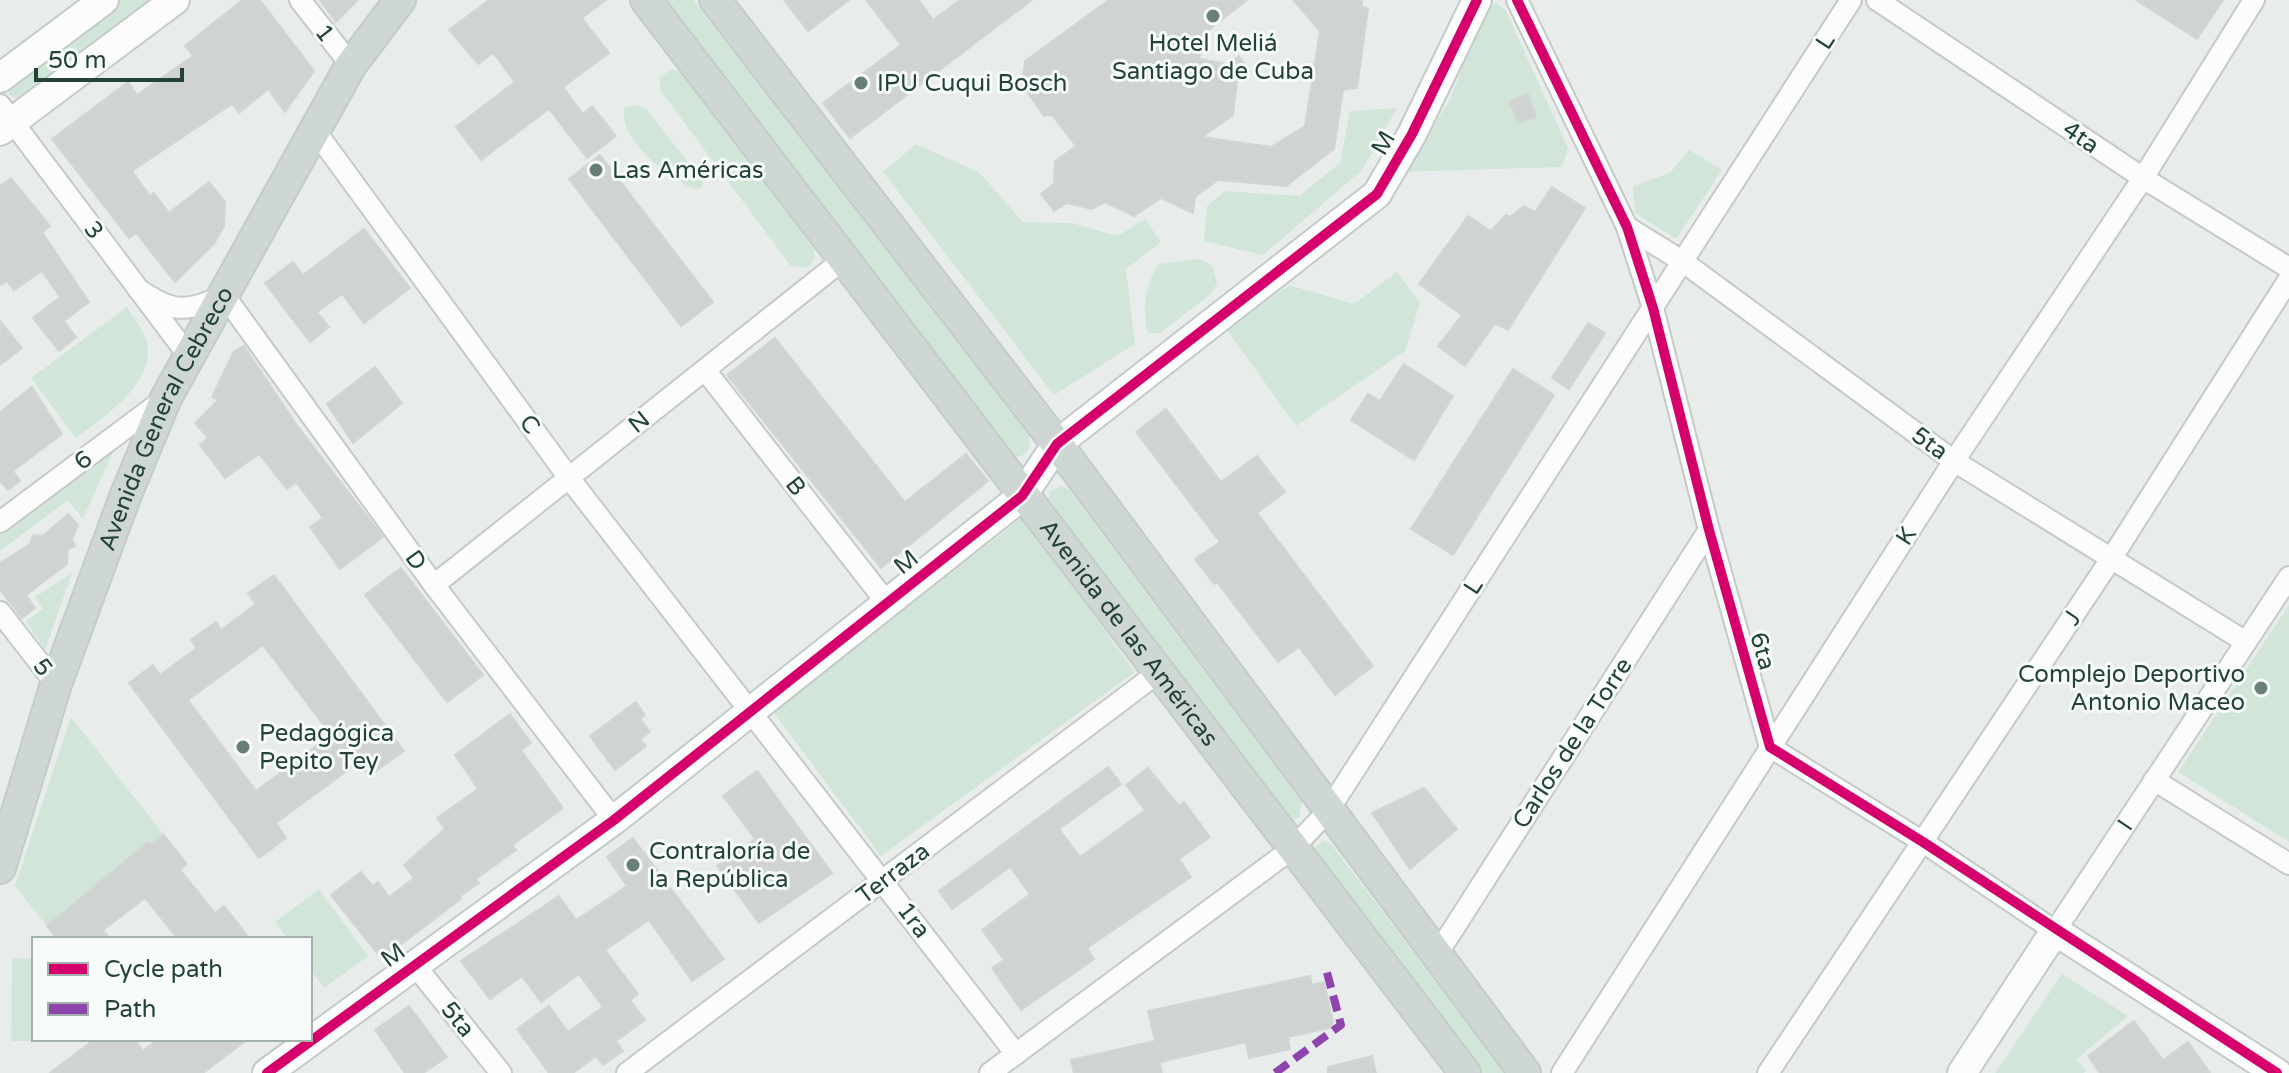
<svg xmlns="http://www.w3.org/2000/svg" width="2289" height="1073" font-family="'Varela Round',sans-serif">
<style>
.green{fill:#d1e6d8}
.building{fill:#cfd4d2;stroke:#d1d6d4;stroke-width:2;fill-rule:evenodd}
.lines{fill:none;stroke-linecap:round;stroke-linejoin:round}
.street-casing{stroke:#c5cac8;stroke-width:24}
.secondary-casing{stroke:#c3cbc8;stroke-width:32}
.primary-casing{stroke:#c3ccc9;stroke-width:34}
.street{stroke:#fcfcfc;stroke-width:20}
.secondary{stroke:#fcfcfc;stroke-width:28}
.primary{stroke:#cfd7d5;stroke-width:30}
.quiet{stroke:#8e44ad;stroke-width:8;stroke-dasharray:16 8;stroke-linecap:butt}
.cycleway-casing{stroke:#f7fbf9;stroke-width:15}
.cycleway{stroke:#d6006c;stroke-width:10}
.poi-dot{fill:#697e78;stroke:#f7fbf9;stroke-width:3}
.labels{text-anchor:middle;stroke-width:6;stroke-linejoin:round;paint-order:stroke}
.street-label{font-size:24px;fill:#24423a;stroke:#f7fbf9}
.poi-label{font-size:24px;fill:#24423a;stroke:#f7fbf9;text-anchor:start}
</style>
<rect width="100%" height="100%" fill="#e8edeb"/>
<g class="green">
<path d="M119 0H156L19 99 9 95 8 81Z"/>
<path d="M659 0H693L1029 435C1033 449 1025 460 1010 455Z"/>
<path d="M1496 3 1505 9 1568 148 1562 167 1401 172 1449 102 1484 11Z"/>
<path d="M671 69 681 72 813 247 815 257 808 268 791 266 660 90V77Z"/>
<path d="M635 105 646 109 703 181 701 188 694 189C669 177 616 139 625 107Z"/>
<path d="M1397 108 1362 170 1263 255 1204 241 1207 206 1225 191 1299 196 1340 163 1350 111Z"/>
<path d="M916 144 980 173 1023 222 1072 223 1118 236 1145 219 1161 242 1126 269 1135 344 1054 395 883 172Z"/>
<path d="M1689 150 1722 170 1676 239 1635 213 1633 186 1670 173Z"/>
<path d="M1199 259 1212 265 1217 283 1212 293 1160 333H1148C1141 310 1146 282 1159 264Z"/>
<path d="M1397 272 1420 303 1405 351 1296 426 1227 330 1289 285 1354 304Z"/>
<path d="M127 307C132 316 140 325 144 334 163 379 105 416 76 438L31 378Z"/>
<path d="M117 443 83 519 68 500 0 551V534Z"/>
<path d="M1061 486 1069 490 1302 802 1299 818 1291 821 1047 504 1050 491Z"/>
<path d="M1022 517 1135 672 881 856 774 713Z"/>
<path d="M72 573 45 650 26 621 43 609 35 597Z"/>
<path d="M2289 605V842L2178 772Z"/>
<path d="M71 717 164 835 151 845 148 842 47 926 15 886Z"/>
<path d="M1323 841 1331 844 1505 1073H1477L1312 850Z"/>
<path d="M319 889 368 956 324 988 310 969V939H288L275 922Z"/>
<path d="M12 958 34 959V1039L56 1041H11Z"/>
<path d="M2062 974 2128 1016 2077 1059 2086 1071 2083 1073H1995Z"/>
</g>
<g class="building">
<path d="M242 0H260L314 71 285 112 268 89 239 113 232 104 132 171 150 196 154 193 169 213 209 182 225 202 224 226 214 244 175 282 136 233 129 238 52 139 128 82 137 95 193 56 185 46Z"/>
<path d="M320 0H358L336 22Z"/>
<path d="M489 0H606L582 18 609 53 563 87 583 114 592 106 616 136 587 158 549 109 481 160 456 127 515 82 493 53 478 64 449 30Z"/>
<path d="M784 0H849L808 31Z"/>
<path d="M866 0H919L933 20 960 0H1032L850 138 823 103 901 45Z"/>
<path d="M1109 0H1247L1205 33 1199 59 1227 64 1239 56 1250 71 1237 82 1233 115 1202 137 1271 147 1305 126 1320 31 1293 0H1362V6L1368 9 1357 88 1343 90 1334 149 1286 186 1218 180 1195 197 1193 213 1161 198 1134 216 1105 202 1092 209 1067 203 1054 211 1041 194 1054 184 1055 161 1076 146 1052 115 1044 116 1022 85 1025 61Z"/>
<path d="M2136 0H2223L2197 39Z"/>
<path d="M1528 94 1536 117 1518 123 1510 101Z"/>
<path d="M600 155 713 302 681 326 569 179Z"/>
<path d="M11 178 50 226 42 232 89 302 64 321 76 337 59 351 33 318 60 297 42 271 14 290 7 281 0 285V186Z"/>
<path d="M1552 187 1585 208 1508 330 1495 323 1465 366 1438 346 1462 315 1419 284 1468 216 1491 231 1506 215 1510 217 1524 206 1535 212Z"/>
<path d="M364 229 410 288 364 323 342 294 317 312 329 327 310 342 265 283 293 262 303 275Z"/>
<path d="M0 321 22 348 0 365Z"/>
<path d="M1588 323 1605 333 1569 389 1552 378Z"/>
<path d="M775 338 905 502 966 454 988 481 881 568 727 375Z"/>
<path d="M244 346 296 424 383 537 340 569 310 527 323 518 296 482 287 489 259 454 225 478 200 445 208 438 195 423 218 400 212 397 234 351Z"/>
<path d="M1404 364 1453 396 1414 460 1351 420 1368 394 1380 401Z"/>
<path d="M375 367 402 403 353 443 327 404Z"/>
<path d="M1513 369 1554 395 1453 555 1411 529Z"/>
<path d="M32 387 62 434 13 471 20 481 8 490 0 481V412Z"/>
<path d="M1166 409 1221 482 1257 456 1285 492 1257 513 1373 666 1335 695 1299 647 1278 662 1217 582 1214 584 1195 559 1220 542 1136 432Z"/>
<path d="M68 514 78 525 72 539 75 546 68 549 67 564 26 595 35 608 22 618 0 590V563L30 544 33 535 43 536Z"/>
<path d="M401 568 483 675 447 702 365 595Z"/>
<path d="M274 575 404 751 369 776 359 762 276 823 286 838 259 858 129 683 153 665 160 675 197 648 191 640 216 622 221 630 256 604 248 593ZM263 645 331 735 256 791 188 700Z"/>
<path d="M636 702 645 715 640 719 650 732 640 739 646 746 615 770 590 736Z"/>
<path d="M510 714 531 743 521 750 563 808 512 845 516 850 476 879 479 883 459 897 461 899 388 954 384 949 378 954 331 895 361 872 373 886 378 882 389 897 414 878 404 865 445 829 437 818 478 789 455 755Z"/>
<path d="M1108 767 1121 784 1059 829 1080 857 1145 810 1126 785 1148 768 1179 806 1184 802 1210 837 1179 859 1191 877 1087 948 1094 959 1021 1010 992 968 1004 960 982 930 1030 894 1010 867 952 909 939 891Z"/>
<path d="M757 771 832 873 759 923 717 866 755 839 723 796Z"/>
<path d="M1424 788 1457 829 1410 869 1372 813Z"/>
<path d="M164 835 187 864 180 870 215 913 224 906 250 939H178L145 898 103 930 110 939H57L47 926 148 842 151 845Z"/>
<path d="M633 838 724 959 692 981 649 920 605 950 638 994 630 1000 645 1020 616 1041 623 1051 603 1065 596 1056 573 1073H549L517 1029 549 1006 568 1032 603 1007 579 974 541 1002 522 976 490 999 461 961 559 896 576 920 627 886 607 857Z"/>
<path d="M1310 976 1312 985 1324 982 1334 1027 1288 1037 1290 1049 1249 1058 1246 1042 1160 1062 1162 1073H1074L1071 1060 1155 1041 1148 1011Z"/>
<path d="M409 1006 447 1057 423 1073H405L375 1030Z"/>
<path d="M2134 1021 2163 1060 2188 1042 2210 1073H2100L2088 1056Z"/>
<path d="M95 1039H134L143 1051 158 1039H248L203 1073H50Z"/>
<path d="M1372 1056 1376 1073H1328V1067Z"/>
</g>
<g class="lines">
<g class="street-casing">
<g id="street">
<path d="M300 0 351 65"/>
<path id="s1" d="M1517 0 1627 227 1653 308 1709 530 1770 747 1923 842 2055 931 2289 577"/>
<path d="M1877 0 2143 178 2289 268"/>
<path d="M0 105 188 355"/>
<path d="M316 132 569 478 1016 1054"/>
<path d="M1627 227 1682 261 1954 461 2246 642"/>
<path d="M138 289C172 313 187 313 224 295L434 585 614 820"/>
<path d="M705 370 887 603"/>
<path d="M0 522 163 400"/>
<path d="M434 585 844 259"/>
<path d="M0 612 56 684"/>
<path d="M2154 780 2289 864"/>
<path d="M1436 956 1709 530"/>
<path d="M414 964 501 1073"/>
<path d="M627 1073 1159 672"/>
<path d="M990 1073 1293 848 1328 811 1851 0"/>
<path d="M1562 1073 1954 461 2143 178 2254 0"/>
<path d="M1768 1073 2111 559 2289 279"/>
</g>
</g>
<g class="secondary-casing">
<g id="secondary">
<path d="M0 78 104 0"/>
<path d="M0 131 175 0"/>
<path d="M267 1073 614 820 1022 496 1057 444 1377 194 1412 134 1477 0"/>
<path d="M1962 1073 2055 931 2277 1073"/>
</g>
</g>
<g class="primary-casing">
<g id="primary">
<path id="s2" d="M646 0 1465 1073"/>
<path d="M715 0 1057 444 1525 1073"/>
<path id="s3" d="M0 868 56 684 125 497 166 398 351 65 400 0"/>
</g>
</g>
<use href="#street" class="street"/>
<use href="#secondary" class="secondary"/>
<use href="#primary" class="primary"/>
<path class="quiet" d="M1275 1073 1341 1025 1325 965"/>
<g class="cycleway-casing">
<g id="cycleway">
<path d="M1517 0 1627 227 1653 308 1709 530 1770 747 1923 842 2277 1073"/>
<path d="M267 1073 614 820 1022 496 1057 444 1377 194 1412 134 1477 0"/>
</g>
</g>
<use href="#cycleway" class="cycleway"/>
</g>
<g class="poi-dot">
<circle cx="1213" cy="16" r="8"/>
<circle cx="861" cy="83" r="8"/>
<circle cx="596" cy="170" r="8"/>
<circle cx="2261" cy="688" r="8"/>
<circle cx="243" cy="747" r="8"/>
<circle cx="633" cy="865" r="8"/>
</g>
<g class="labels">
<g class="street-label">
<text transform="translate(325 33) rotate(52)" y="8">1</text>
<text transform="translate(1825 41) rotate(-57)" y="8">L</text>
<text transform="translate(2081 137) rotate(34)" y="8">4ta</text>
<text transform="translate(1383 143) rotate(-60)" y="8">M</text>
<text transform="translate(94 230) rotate(53)" y="8">3</text>
<text dy="8" stroke="none"><textPath href="#s3" startOffset="480">Avenida General Cebreco</textPath></text>
<text transform="translate(639 422) rotate(-39)" y="8">N</text>
<text transform="translate(530 424) rotate(54)" y="8">C</text>
<text transform="translate(1930 443) rotate(36)" y="8">5ta</text>
<text transform="translate(83 460) rotate(-37)" y="8">6</text>
<text transform="translate(796 486) rotate(52)" y="8">B</text>
<text transform="translate(1906 536) rotate(-57)" y="8">K</text>
<text transform="translate(416 560) rotate(54)" y="8">D</text>
<text transform="translate(906 562) rotate(-39)" y="8">M</text>
<text transform="translate(1473 586) rotate(-57)" y="8">L</text>
<text transform="translate(2072 618) rotate(-56)" y="8">J</text>
<text dy="8" stroke="none"><textPath href="#s2" startOffset="796">Avenida de las Américas</textPath></text>
<text transform="translate(1763 651) rotate(74)" y="8">6ta</text>
<text transform="translate(43 667) rotate(52)" y="8">5</text>
<text transform="translate(1572 743) rotate(-57)" y="8">Carlos de la Torre</text>
<text dy="8" stroke="none"><textPath href="#s1" startOffset="1258">I</textPath></text>
<text transform="translate(893 873) rotate(-37)" y="8">Terraza</text>
<text transform="translate(914 920) rotate(53)" y="8">1ra</text>
<text transform="translate(393 955) rotate(-36)" y="8">M</text>
<text transform="translate(458 1019) rotate(51)" y="8">5ta</text>
</g>
<g class="poi-label">
<text x="1213" y="51" text-anchor="middle">Hotel Meliá<tspan x="1213" dy="28">Santiago de Cuba</tspan></text>
<text x="877" y="91">IPU Cuqui Bosch</text>
<text x="612" y="178">Las Américas</text>
<text x="2245" y="682" text-anchor="end">Complejo Deportivo<tspan x="2245" dy="28">Antonio Maceo</tspan></text>
<text x="259" y="741">Pedagógica<tspan x="259" dy="28">Pepito Tey</tspan></text>
<text x="649" y="859">Contraloría de<tspan x="649" dy="28">la República</tspan></text>
</g>
</g>
<rect x="32" y="937" width="280" height="104" fill="#f7fbf9" stroke="#a3b1ad" stroke-width="2"/>
<rect x="48" y="963" width="40" height="12" fill="#d6006c" stroke="#a3b1ad" stroke-width="2"/>
<text x="104" y="977" font-size="24" fill="#24423a">Cycle path</text>
<rect x="48" y="1003" width="40" height="12" fill="#8e44ad" stroke="#a3b1ad" stroke-width="2"/>
<text x="104" y="1017" font-size="24" fill="#24423a">Path</text>
<path d="M36 68v12h146v-12" fill="none" stroke="#24423a" stroke-width="4"/>
<text x="48" y="68" font-size="24" fill="#24423a" stroke="#f7fbf9" stroke-width="6" paint-order="stroke">50 m</text>
</svg>
